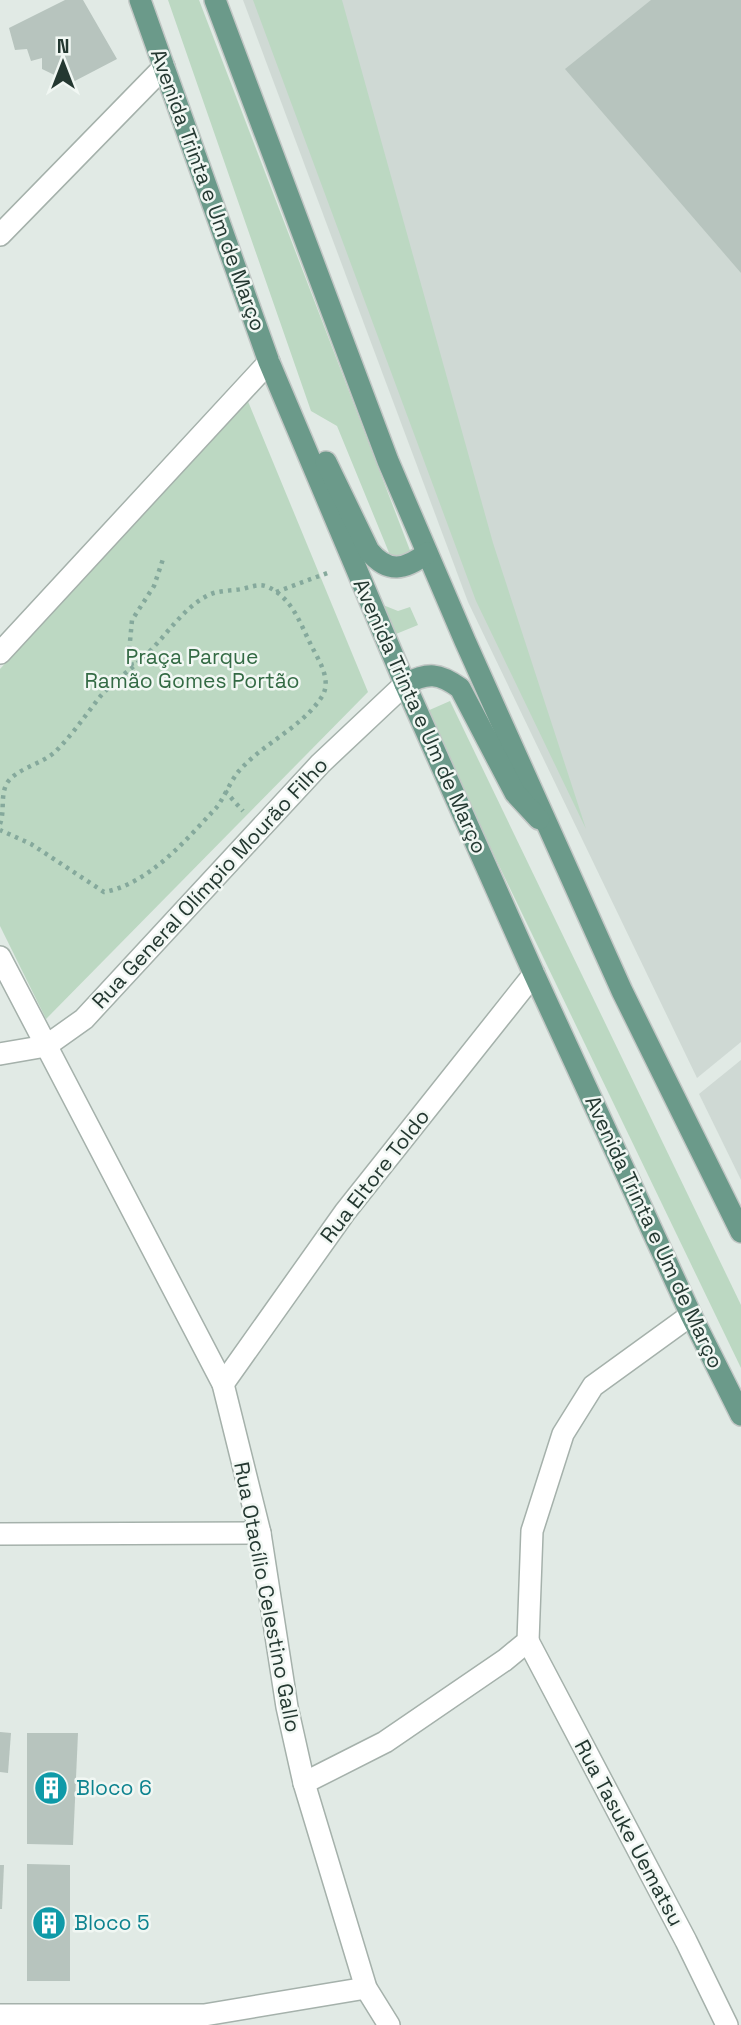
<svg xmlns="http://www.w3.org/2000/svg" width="741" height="2025" font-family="'Space Grotesk',sans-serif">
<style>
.built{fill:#cfd9d4}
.green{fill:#bcd8c2}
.building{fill:#b7c4be}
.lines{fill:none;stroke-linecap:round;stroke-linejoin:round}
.minor-casing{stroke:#a5b1ab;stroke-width:24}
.primary-casing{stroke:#c2c7c5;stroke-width:24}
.path{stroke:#85a99c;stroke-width:4.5;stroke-dasharray:3.5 5;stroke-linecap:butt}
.minor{stroke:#fff;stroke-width:21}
.primary{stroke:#6b9a8a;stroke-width:21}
.labels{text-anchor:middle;stroke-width:5;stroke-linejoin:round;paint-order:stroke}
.street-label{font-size:21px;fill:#243831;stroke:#f1f7f3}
.park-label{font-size:21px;fill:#336a44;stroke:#f1f7f3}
.culture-label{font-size:21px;fill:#0d838f;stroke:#f1f7f3;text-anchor:start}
</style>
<rect width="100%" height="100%" fill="#e1eae5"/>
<g class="built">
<path d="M243 0H741V1042L697 1078 468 602Z"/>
<path d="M741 1060V1180L699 1094Z"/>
</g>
<g class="green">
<path d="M168 0H199L411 553 392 560 337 426 311 411Z"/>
<path d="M253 0H342L493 543 586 829 476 601Z"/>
<path d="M247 399 368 692 46 1019 0 926V669Z"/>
<path d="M383 605 398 611 410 607 418 625 396 634Z"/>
<path d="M450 701 741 1305V1368L425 712Z"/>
</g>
<g class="building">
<path d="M65 0H83L117 59 71 83 42 69V58L31 61 27 49 15 50 9 28Z"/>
<path d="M651 0H741V273L565 69Z"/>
<path d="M0 1732 11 1733 8 1773 0 1772Z"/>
<path d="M27 1733H78L73 1845 27 1844Z"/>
<path d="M27 1864 70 1865V1981H27Z"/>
<path d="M0 1865H4L2 1909H0Z"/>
</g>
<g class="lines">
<g class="minor-casing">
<g id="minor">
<path d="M0 235 164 67"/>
<path d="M0 653 269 362"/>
<path d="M0 957 223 1384 260 1533 287 1707 304 1783 366 1988 389 2025"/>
<path d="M0 1054 46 1046 84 1019 320 764 405 684"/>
<path d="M223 1384 345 1212 534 974"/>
<path d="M0 1534 260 1533"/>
<path d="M528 1641 686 1941 727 2025"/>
<path d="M304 1783 385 1742 505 1660 528 1641 532 1531 563 1434 593 1386 691 1315"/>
<path d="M0 2015H204L366 1988"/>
</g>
</g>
<g class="primary-casing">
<g id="primary">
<path d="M140 0 269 362 405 684 534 974 691 1315 741 1415"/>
<path d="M215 0 388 461 465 641 622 991 741 1232"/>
<path d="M326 462 369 551C388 574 405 570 427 553"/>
<path d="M405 684C428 672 439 673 460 688L515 793 539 819"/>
</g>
</g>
<g class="path">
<path d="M276 592 330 572"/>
<path d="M132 666 129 652 132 620 154 586 163 559"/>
<path d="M225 791 243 811"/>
<path d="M0 824C5 811 0 796 7 783 17 768 43 764 56 751 72 735 85 716 99 698 112 682 131 670 146 655 167 635 184 606 211 594 221 590 232 591 242 589 251 587 260 583 268 587 292 598 300 623 311 645 319 661 333 681 321 698 301 728 262 744 238 772 230 782 223 800 216 808 186 840 149 884 104 892L31 844 0 830"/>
</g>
<use href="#minor" class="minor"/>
<use href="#primary" class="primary"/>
</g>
<defs>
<g id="building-disc" transform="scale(1.75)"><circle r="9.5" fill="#0f9aa8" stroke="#f1f7f3"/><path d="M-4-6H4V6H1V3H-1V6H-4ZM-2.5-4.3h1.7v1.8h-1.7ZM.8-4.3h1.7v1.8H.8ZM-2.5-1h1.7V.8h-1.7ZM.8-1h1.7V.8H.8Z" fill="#fff"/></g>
</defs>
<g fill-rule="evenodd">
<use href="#building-disc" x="51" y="1788"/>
<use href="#building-disc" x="49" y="1923"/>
</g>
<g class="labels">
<g class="street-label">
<text transform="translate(208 190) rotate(70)" y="7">Avenida Trinta e Um de Março</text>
<text transform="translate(420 716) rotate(66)" y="7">Avenida Trinta e Um de Março</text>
<text transform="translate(210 883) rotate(-47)" y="7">Rua General Olímpio Mourão Filho</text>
<text transform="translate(375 1176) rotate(-52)" y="7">Rua Eltore Toldo</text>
<text transform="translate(654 1232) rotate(65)" y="7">Avenida Trinta e Um de Março</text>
<text transform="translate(267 1597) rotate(79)" y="7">Rua Otacílio Celestino Gallo</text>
<text transform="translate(629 1833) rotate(62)" y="7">Rua Tasuke Uematsu</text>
</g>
<g class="park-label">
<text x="192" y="664">Praça Parque<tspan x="192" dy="24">Ramão Gomes Portão</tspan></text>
</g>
<g class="culture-label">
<text x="76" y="1795">Bloco 6</text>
<text x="74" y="1930">Bloco 5</text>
</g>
</g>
<g transform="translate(63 63)" stroke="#f1f7f3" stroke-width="5" paint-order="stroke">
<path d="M0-5L12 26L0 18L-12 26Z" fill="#243831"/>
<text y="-10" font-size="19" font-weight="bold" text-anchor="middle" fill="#243831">N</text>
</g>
</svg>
